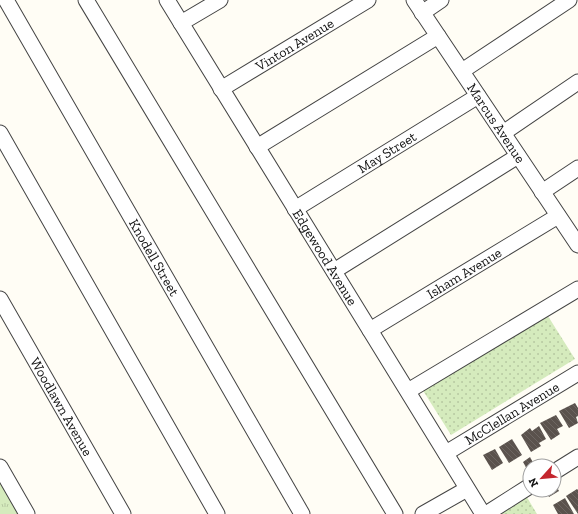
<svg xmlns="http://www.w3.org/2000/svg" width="578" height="514" font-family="'Zilla Slab',serif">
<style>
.grass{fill:url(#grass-dots)}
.park{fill:url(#park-tufts)}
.building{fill:url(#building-back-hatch)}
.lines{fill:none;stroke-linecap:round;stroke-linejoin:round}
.minor-casing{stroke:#444;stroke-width:17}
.minor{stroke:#fff;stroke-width:15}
.labels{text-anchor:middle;stroke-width:4;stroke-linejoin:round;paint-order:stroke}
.street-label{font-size:14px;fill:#111;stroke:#fff}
</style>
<defs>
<pattern id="grass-dots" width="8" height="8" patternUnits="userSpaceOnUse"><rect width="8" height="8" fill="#d5ebbd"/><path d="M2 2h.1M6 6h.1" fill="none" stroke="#b6c8a1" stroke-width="1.8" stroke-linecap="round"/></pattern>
<pattern id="park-tufts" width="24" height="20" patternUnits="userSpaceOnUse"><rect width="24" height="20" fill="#d5ebbd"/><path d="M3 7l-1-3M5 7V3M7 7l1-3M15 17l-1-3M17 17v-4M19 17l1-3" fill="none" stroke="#b6c8a1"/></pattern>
<pattern id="building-back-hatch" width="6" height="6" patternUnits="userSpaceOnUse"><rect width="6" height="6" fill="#5a524d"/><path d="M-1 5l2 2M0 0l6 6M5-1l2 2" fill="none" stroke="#6d6662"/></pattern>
</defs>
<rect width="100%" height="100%" fill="#fffdf5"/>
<g class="grass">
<path d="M546 313 575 359 451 435 422 389Z"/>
<path d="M525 494 537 514H498Z"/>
</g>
<path class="park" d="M0 475 22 514H0Z"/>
<g class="building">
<path d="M575 403 578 408V416L576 417 578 423 569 428 559 411Z"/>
<path d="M556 415 563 426 557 429 560 434 551 440 540 423Z"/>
<path d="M539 426 546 439 539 443 541 446 531 452 521 435 530 428 532 431Z"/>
<path d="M512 439 522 455 509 463 499 447Z"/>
<path d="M495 449 503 463 492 470 483 455Z"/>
<path d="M530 457 535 466H530L529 473 523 462Z"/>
<path d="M554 482 559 491 549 497 545 490H554Z"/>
<path d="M577 489 578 490V514L566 496Z"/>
<path d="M565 498 574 514H558L553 505Z"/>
</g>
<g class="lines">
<g class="minor-casing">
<g id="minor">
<path id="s1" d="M6 0 302 514"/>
<path d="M86 0 395 514"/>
<path id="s2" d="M167 0 483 514"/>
<path id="s3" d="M414 0 578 245"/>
<path d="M422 13 441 0"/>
<path d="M181 23 220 0"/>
<path d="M462 71 569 0"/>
<path id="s4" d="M221 89 368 0"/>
<path d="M0 133 217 514"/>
<path d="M503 133 578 82"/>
<path d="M257 147 438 36"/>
<path d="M542 192 578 168"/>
<path id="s5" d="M295 209 478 96"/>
<path d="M334 271 518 156"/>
<path id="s6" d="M0 299 123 514"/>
<path id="s7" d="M370 330 558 216"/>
<path d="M408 391 578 289"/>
<path id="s8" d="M446 453 578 373"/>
<path d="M0 467 27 514"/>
<path d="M554 472 578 457"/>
<path d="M423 514 467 489"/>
<path d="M486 514 530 486"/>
</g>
</g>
<use href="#minor" class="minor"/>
</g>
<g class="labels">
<g class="street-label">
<text dy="5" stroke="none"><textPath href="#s4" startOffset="86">Vinton Avenue</textPath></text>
<text dy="5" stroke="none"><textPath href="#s3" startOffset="148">Marcus Avenue</textPath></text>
<text dy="5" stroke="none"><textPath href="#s5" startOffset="108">May Street</textPath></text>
<text dy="5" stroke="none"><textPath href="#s1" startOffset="297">Knodell Street</textPath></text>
<text dy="5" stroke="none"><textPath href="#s2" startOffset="302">Edgewood Avenue</textPath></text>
<text dy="5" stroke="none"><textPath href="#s7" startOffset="110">Isham Avenue</textPath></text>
<text dy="5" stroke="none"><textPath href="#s6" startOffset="124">Woodlawn Avenue</textPath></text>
<text dy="5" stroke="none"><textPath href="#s8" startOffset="77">McClellan Avenue</textPath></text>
</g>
</g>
<g transform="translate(542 478) rotate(243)"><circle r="19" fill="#ffffff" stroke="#a0a0a0"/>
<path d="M0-3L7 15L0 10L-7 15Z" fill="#c4262e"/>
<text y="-6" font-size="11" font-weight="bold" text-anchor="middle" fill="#111111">N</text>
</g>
</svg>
